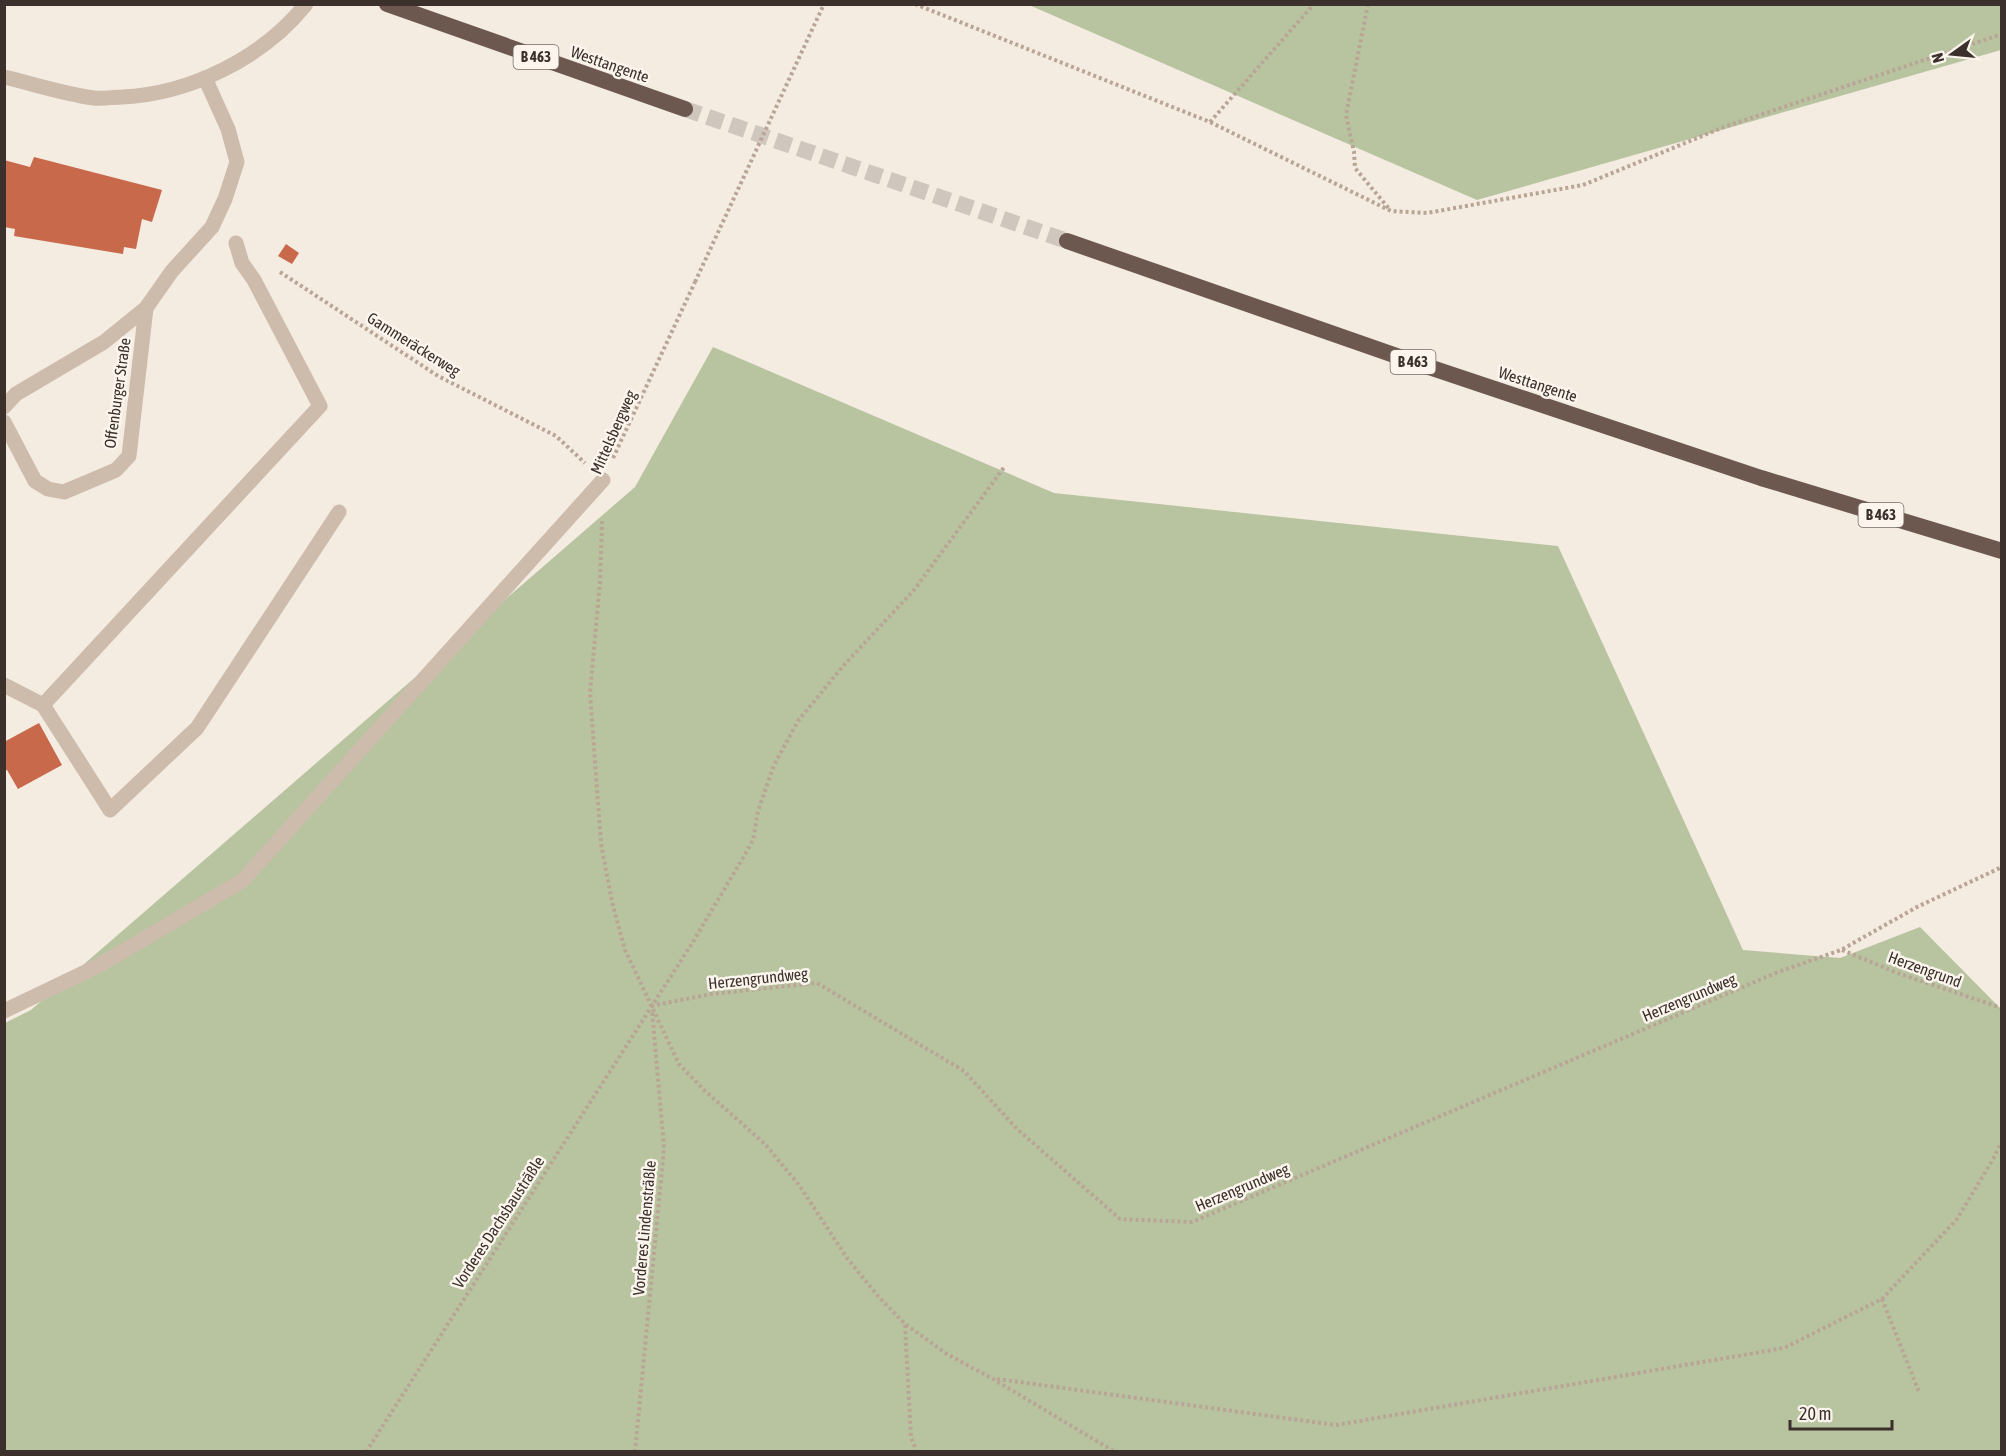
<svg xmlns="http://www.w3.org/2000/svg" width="2006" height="1456" font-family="'Asap Condensed',sans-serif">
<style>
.green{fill:#b8c4a0}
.building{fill:#c8694b}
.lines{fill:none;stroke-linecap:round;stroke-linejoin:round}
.trunk-tunnel{stroke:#cfc6bd;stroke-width:16;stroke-dasharray:16 8;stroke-linecap:butt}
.path{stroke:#b9a596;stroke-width:4;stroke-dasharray:3 3;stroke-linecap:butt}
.service{stroke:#cdbbac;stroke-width:15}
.minor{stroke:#cdbbac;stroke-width:15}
.trunk{stroke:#6c584f;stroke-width:16}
.path-bridge{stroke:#b9a596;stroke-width:4;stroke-dasharray:3 3;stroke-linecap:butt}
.labels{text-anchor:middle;stroke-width:5;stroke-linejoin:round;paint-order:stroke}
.shield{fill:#fbf5ee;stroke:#756b66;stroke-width:1.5}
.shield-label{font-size:15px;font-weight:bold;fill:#3b302b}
.street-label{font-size:16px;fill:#3b302b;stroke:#fbf5ee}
</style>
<rect width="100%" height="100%" fill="#f4ebe1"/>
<g class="green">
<path d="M2001 4V50L1477 200 1029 5Z"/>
<path d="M713 347 1054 493 1558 546 1743 950 1840 958 1920 927 2001 1009V1451L5 1452V1023L31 1010 635 487Z"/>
</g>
<g class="building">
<path d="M34 157 162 190 152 222 142 219 136 249 124 247 123 254 14 236 15 229 4 227V160L30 167Z"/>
<path d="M286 244 299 253 292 264 278 256Z"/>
<path d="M39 723 62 765 18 789 7 770 4 771V742Z"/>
</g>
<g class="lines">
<path class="trunk-tunnel" d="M685 109 1067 241"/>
<g class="path">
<path d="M915 4 1210 122 1391 211 1427 213 1583 185 1724 127 2002 34"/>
<path d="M1368 4 1346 115 1354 152 1355 168 1390 210"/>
<path d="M1210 122 1314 4"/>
<path d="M280 272 438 376 556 436 585 463"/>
<path d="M613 458 695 282"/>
<path d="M602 521 600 582 590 693 601 843 612 902 625 950 679 1064 705 1091 765 1144 799 1185 847 1258 878 1296 905 1324 947 1354 993 1379 1115 1452"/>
<path d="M1842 950 1900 974 2002 1008"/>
<path d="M651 1006 711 994 817 983 964 1071 1017 1129 1120 1219 1192 1222 1778 972 1841 950 1917 907 2002 867"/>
<path d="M1882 1299 1919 1392"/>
<path d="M905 1325 911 1437 917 1452"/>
<path d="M997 1379 1336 1425 1784 1348 1882 1299 1957 1219 1992 1161 2002 1141"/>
<path d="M366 1452 691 945 743 858 753 840 758 811 774 765 798 721 844 665 914 590 1005 466"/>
<path d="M635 1452 664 1148 652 1010"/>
</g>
<g class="service">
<path d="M4 407 16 394 104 342 146 308 172 271 212 227"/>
<path d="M4 422 35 481 48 489 64 492 116 470 129 456 146 308"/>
<path d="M4 685 43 705 320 406 254 280 242 263 236 243"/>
<path d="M43 705 110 810 197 728 339 512"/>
<path d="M4 1011 98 966 242 881 603 480"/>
</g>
<g class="minor">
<path d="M4 77C34 84 64 94 94 98 103 99 113 97 122 97 190 94 263 58 306 4"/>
<path d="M205 78 228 129 237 162 225 199 212 227"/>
</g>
<g class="trunk">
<path d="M387 4 685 109"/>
<path d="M1067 241 1414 362 1761 478 2002 551"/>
</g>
<path class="path-bridge" d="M695 282 824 4"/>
</g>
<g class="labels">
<g class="shield">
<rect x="513.5" y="45" width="45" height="24" rx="4.5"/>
<rect x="1390.5" y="350" width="45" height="24" rx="4.5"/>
<rect x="1858.5" y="503" width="45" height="24" rx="4.5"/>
</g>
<g class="shield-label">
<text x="536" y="62">B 463</text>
<text x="1413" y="367">B 463</text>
<text x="1881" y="520">B 463</text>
</g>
<g class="street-label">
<text transform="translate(610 64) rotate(19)" y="6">Westtangente</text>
<text transform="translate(414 344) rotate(32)" y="6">Gammeräckerweg</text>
<text transform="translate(1538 384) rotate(18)" y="6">Westtangente</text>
<text transform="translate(117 393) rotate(-82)" y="6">Offenburger Straße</text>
<text transform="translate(613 432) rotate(-66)" y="6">Mittelsbergweg</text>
<text transform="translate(1925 969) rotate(20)" y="6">Herzengrund</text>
<text transform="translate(758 978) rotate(-6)" y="6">Herzengrundweg</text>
<text transform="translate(1689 997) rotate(-23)" y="6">Herzengrundweg</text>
<text transform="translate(1242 1187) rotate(-23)" y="6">Herzengrundweg</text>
<text transform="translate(498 1222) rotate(-57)" y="6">Vorderes Dachsbausträßle</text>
<text transform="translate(644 1228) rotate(-85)" y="6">Vorderes Lindensträßle</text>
</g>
</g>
<rect width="2006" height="1456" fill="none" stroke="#3b302b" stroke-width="12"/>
<g transform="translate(1952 54) rotate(255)" stroke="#fbf5ee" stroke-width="4.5" paint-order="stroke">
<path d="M0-4.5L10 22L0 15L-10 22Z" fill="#3b302b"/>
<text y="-9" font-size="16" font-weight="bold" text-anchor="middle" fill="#3b302b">N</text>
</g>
<path d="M1790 1420v9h102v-9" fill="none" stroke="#3b302b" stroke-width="3"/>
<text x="1799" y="1420" font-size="18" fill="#3b302b" stroke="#fbf5ee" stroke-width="4.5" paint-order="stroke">20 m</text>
</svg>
